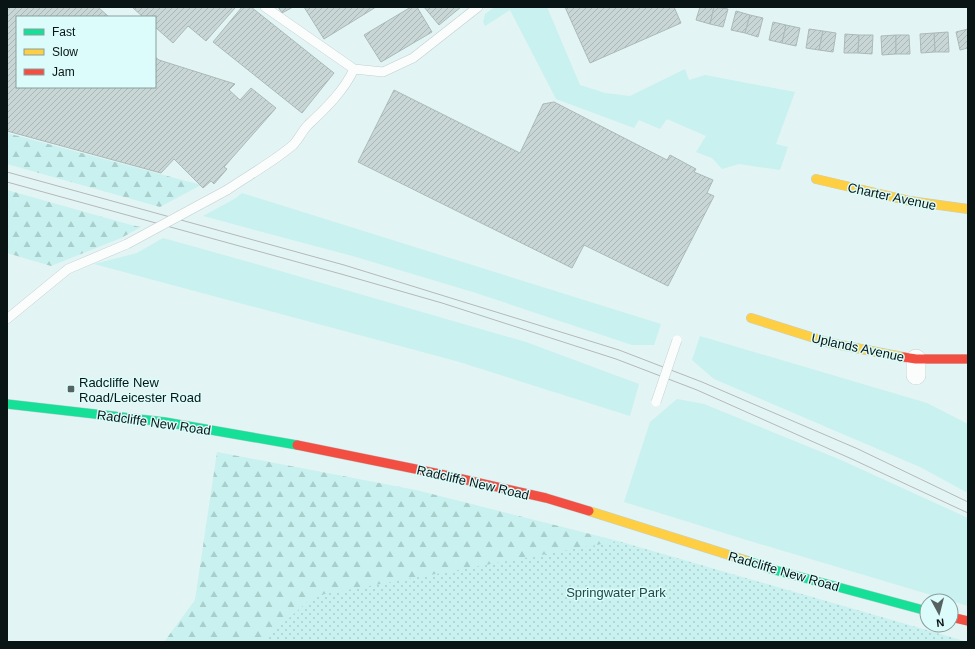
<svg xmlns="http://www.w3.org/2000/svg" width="975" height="649" font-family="Helvetica,sans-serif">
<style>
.grass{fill:#c8f1ef}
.forest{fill:url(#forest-firs)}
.park{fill:url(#park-dots)}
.building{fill:url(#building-hatch);stroke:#abb9b9}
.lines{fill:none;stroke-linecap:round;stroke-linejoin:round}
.lane-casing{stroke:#c2cfcf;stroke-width:10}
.street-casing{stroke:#c2cfcf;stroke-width:20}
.fast-casing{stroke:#c2cfcf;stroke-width:10}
.slow-casing{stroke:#c2cfcf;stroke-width:10}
.jam-casing{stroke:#c2cfcf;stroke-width:10}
.lane{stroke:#fbfdfd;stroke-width:9}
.street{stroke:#fbfdfd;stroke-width:19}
.fast{stroke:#16e098;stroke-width:9}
.slow{stroke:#ffcf43;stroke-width:9}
.jam{stroke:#f24e42;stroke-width:9}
.tram{stroke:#b4b9b8;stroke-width:1}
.lane-bridge-casing{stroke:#c2cfcf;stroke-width:10;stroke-linecap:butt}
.lane-bridge{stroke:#fbfdfd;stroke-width:9}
.poi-dot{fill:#556363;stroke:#dbfcfa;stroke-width:1.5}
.labels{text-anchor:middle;stroke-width:3;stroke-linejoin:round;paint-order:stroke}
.street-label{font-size:13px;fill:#091515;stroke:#dbfcfa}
.poi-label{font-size:13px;fill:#091515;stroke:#dbfcfa;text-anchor:start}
.park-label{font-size:13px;fill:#224b4a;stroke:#dbfcfa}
</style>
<defs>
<pattern id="forest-firs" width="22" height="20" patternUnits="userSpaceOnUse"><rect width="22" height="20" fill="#c8f1ef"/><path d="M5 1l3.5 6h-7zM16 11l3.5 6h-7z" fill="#aacecc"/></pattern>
<pattern id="park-dots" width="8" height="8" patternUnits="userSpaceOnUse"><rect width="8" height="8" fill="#c8f1ef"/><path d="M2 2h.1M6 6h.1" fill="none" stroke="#aacecc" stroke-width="1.8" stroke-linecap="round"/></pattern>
<pattern id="building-hatch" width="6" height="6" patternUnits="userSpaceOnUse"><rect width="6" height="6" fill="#c8d6d5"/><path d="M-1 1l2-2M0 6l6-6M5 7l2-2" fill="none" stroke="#aab7b6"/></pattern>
</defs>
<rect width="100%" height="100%" fill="#e3f4f4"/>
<g class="grass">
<path d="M495 7H547L580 85 605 93 630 96 685 69 689 80 705 75 795 92 776 144 788 147 780 170 739 164 722 169 712 158 696 152 706 136 667 119 660 129 639 120 634 128 556 99 510 10 485 26 483 22 485 14Z"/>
<path d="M242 193 661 324 654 345H632L476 293 356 257 203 216 236 198Z"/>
<path d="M163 238 256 264 526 342 639 384 630 416 456 361 94 264 137 253Z"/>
<path d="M700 336 927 403 968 424V493L920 467 714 379 692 360Z"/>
<path d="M677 399 704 404 841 460 968 518V606L750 541 624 502 650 422Z"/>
</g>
<g class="forest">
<path d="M7 133 201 185 160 207 7 164Z"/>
<path d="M7 190 131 225 141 227 121 238 51 266 7 253Z"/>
<path d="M217 452 416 490 618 541 626 571 774 642H164L195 600Z"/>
</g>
<path class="park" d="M618 541 968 642H262L314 596Z"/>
<g class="building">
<path d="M7 7H98L109 17H17V87H155V57L159 60 235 84 229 90 240 100 251 88 276 108 224 167 227 169 214 184 211 181 203 188 174 159 161 173 7 131Z"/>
<path d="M132 7H233L235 8 206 41 188 26 173 43 155 27V17H143Z"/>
<path d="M242 7H251L334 73 302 113 213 42Z"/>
<path d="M278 7H293L282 13Z"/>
<path d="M304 7H376L324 39Z"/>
<path d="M411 7H417L432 32 381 62 364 35Z"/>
<path d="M424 7H461L439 25Z"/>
<path d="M565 7H674L681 23 590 63Z"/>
<path d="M700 7H714L710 24 696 20Z"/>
<path d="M714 7 728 9 723 27 710 24Z"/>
<path d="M736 11 750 15 745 33 731 30Z"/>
<path d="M750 15 763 18 758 37 745 33Z"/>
<path d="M773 22 786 25 782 43 769 40Z"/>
<path d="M786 25 800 28 796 46 782 43Z"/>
<path d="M809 29 823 31 819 50 806 48Z"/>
<path d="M968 29V48L960 50 956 32Z"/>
<path d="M823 31 836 33 833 52 819 50Z"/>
<path d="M948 32 949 52H935L934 33Z"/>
<path d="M934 33 935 52 921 53 920 34Z"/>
<path d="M845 34 859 35 858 53H844Z"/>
<path d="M859 35H873L872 54 858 53Z"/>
<path d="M896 35V54L882 55 881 36Z"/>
<path d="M896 35H909L910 54H896Z"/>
<path d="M394 90 520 153 543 104 554 102 667 160 670 155 696 169 694 172 713 180 707 193 714 196 668 286 584 245 572 268 358 162Z"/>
</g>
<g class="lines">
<g class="lane-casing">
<g id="lane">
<path d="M265 7 354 69 383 72 413 58 478 7"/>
<path d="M227 190C249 175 273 162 293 145 299 139 302 131 308 125 325 109 344 91 354 69"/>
<path d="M7 319 68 269 127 244"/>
</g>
</g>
<g class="street-casing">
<path id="street" d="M916 375V359"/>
</g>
<g class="fast-casing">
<g id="fast">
<path d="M7 404 165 422 297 445"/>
<path d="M748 561 771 569 927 611"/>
</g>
</g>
<g class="slow-casing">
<g id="slow">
<path d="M816 179 910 201 968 209"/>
<path d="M751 318 830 343 903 357"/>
<path d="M589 511 748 561"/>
</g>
</g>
<g class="jam-casing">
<g id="jam">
<path d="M903 357 916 359H968"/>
<path d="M297 445 440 474 546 498 589 511"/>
<path d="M951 617 968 621"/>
</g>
</g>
<use href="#lane" class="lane"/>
<use href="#street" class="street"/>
<use href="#fast" class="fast"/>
<use href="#slow" class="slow"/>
<use href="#jam" class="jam"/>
<g class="tram">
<path d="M7 172 344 265 619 350 702 382 858 449 968 502"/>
<path d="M7 182 341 274 442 303 616 359 697 390 854 460 968 513"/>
</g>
<g class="lane-bridge-casing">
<g id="lane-bridge">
<path d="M127 244 227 190"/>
<path d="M656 402 677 340"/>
</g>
</g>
<use href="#lane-bridge" class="lane-bridge"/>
</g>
<rect class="poi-dot" x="67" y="385" width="8" height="8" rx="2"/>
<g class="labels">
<g class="street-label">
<text transform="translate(892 196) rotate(12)" y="5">Charter Avenue</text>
<text transform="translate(858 347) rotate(12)" y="5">Uplands Avenue</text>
<text transform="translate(154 422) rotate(8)" y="5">Radcliffe New Road</text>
<text transform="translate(473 482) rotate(13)" y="5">Radcliffe New Road</text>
<text transform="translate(784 571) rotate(16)" y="5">Radcliffe New Road</text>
</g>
<g class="poi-label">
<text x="79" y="387">Radcliffe New<tspan x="79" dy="15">Road/Leicester Road</tspan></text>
</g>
<g class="park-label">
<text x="616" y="597">Springwater Park</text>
</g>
</g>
<rect width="975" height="649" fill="none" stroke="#091515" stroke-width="16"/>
<rect x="16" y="16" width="140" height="72" fill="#dbfcfa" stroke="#87a09e"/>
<rect x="24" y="29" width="20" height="6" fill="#16e098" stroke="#87a09e"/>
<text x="52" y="36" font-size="12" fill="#091515">Fast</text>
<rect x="24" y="49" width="20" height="6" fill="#ffcf43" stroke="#87a09e"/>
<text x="52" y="56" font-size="12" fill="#091515">Slow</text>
<rect x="24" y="69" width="20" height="6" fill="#f24e42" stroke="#87a09e"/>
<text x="52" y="76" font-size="12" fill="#091515">Jam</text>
<g transform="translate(939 613) rotate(173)"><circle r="19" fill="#dbfcfa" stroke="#87a09e"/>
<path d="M0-3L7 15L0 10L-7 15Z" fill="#556363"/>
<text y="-6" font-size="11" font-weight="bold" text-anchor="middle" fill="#091515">N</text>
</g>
</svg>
